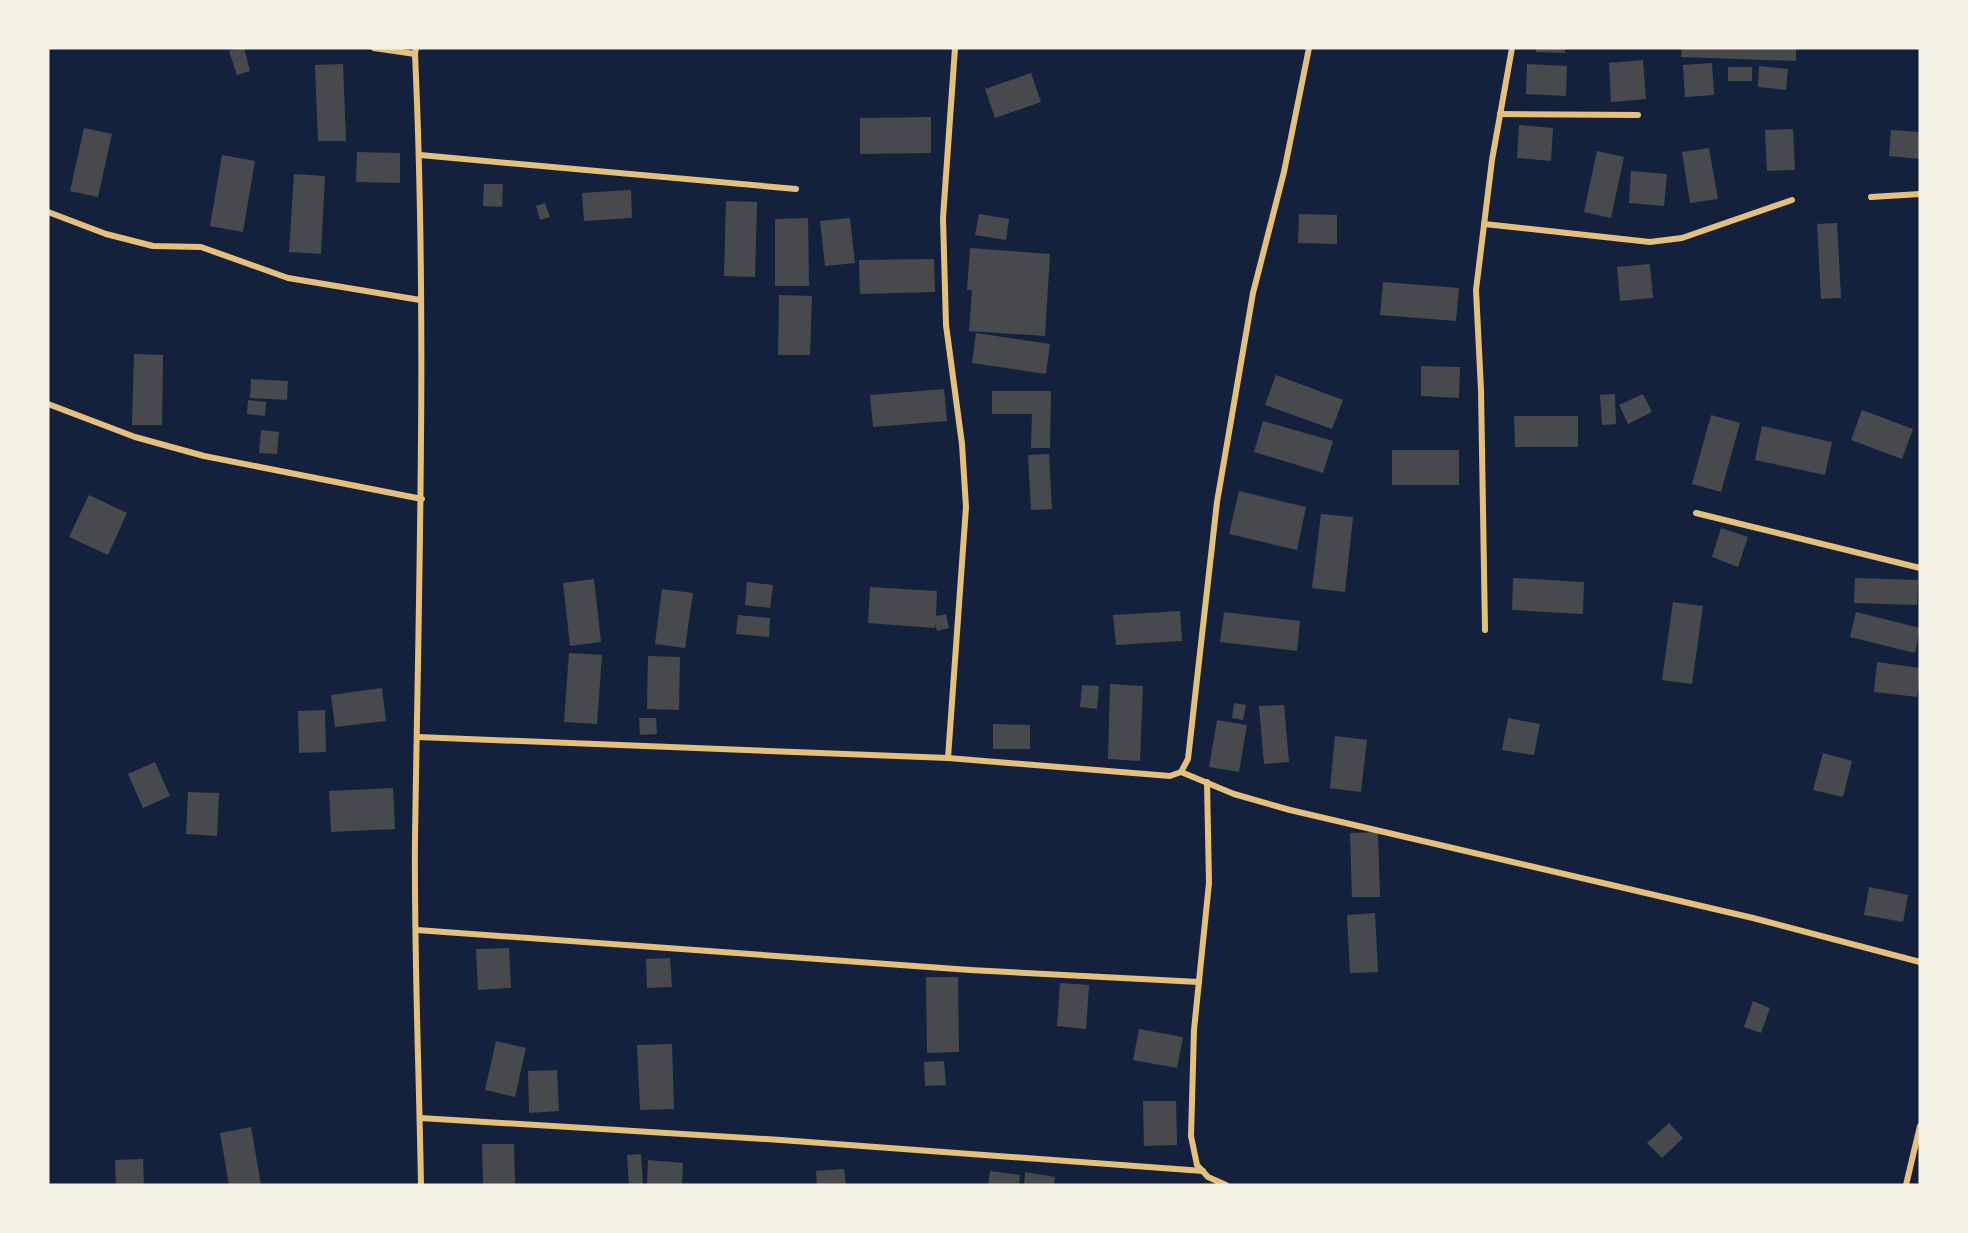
<svg xmlns="http://www.w3.org/2000/svg" width="1968" height="1233" font-family="'PT Sans',sans-serif">
<style>
.building{fill:#48494c}
.lines{fill:none;stroke-linecap:round;stroke-linejoin:round}
.minor{stroke:#e5c07b;stroke-width:6}
</style>
<rect width="100%" height="100%" fill="#14213d"/>
<g class="building">
<path d="M239 48H244L250 71 237 75 229 51Z"/>
<path d="M1536 48H1565V53L1536 52Z"/>
<path d="M1682 48H1796V61L1681 57Z"/>
<path d="M1643 60 1646 99 1611 102 1609 63Z"/>
<path d="M1712 63 1714 95 1685 97 1683 65Z"/>
<path d="M343 64 346 141H318L315 65Z"/>
<path d="M1527 64 1567 66 1566 96 1526 94Z"/>
<path d="M1759 66 1788 69 1786 90 1758 87Z"/>
<rect x="1728" y="67" width="24" height="14"/>
<path d="M1031 73 1041 102 995 118 985 89Z"/>
<path d="M931 117V153L860 154V118Z"/>
<path d="M1519 125 1553 128 1551 161 1517 158Z"/>
<path d="M84 128 112 134 98 197 70 191Z"/>
<path d="M1793 129 1795 170 1767 171 1765 130Z"/>
<path d="M1891 130 1920 132V159L1889 156Z"/>
<path d="M1709 148 1718 199 1690 203 1682 152Z"/>
<path d="M1597 151 1624 157 1611 218 1584 212Z"/>
<path d="M357 152 400 153V183L356 182Z"/>
<path d="M222 155 255 161 243 232 210 226Z"/>
<path d="M1631 171 1667 174 1664 206 1629 203Z"/>
<path d="M294 174 325 176 321 254 289 252Z"/>
<path d="M484 184H503L502 207 483 206Z"/>
<path d="M631 190 632 218 584 221 582 193Z"/>
<path d="M726 201 757 202 755 277 724 276Z"/>
<path d="M545 203 550 217 540 220 536 206Z"/>
<path d="M979 214 1009 219 1006 240 975 235Z"/>
<path d="M1299 214 1337 215V244L1298 243Z"/>
<path d="M808 218 809 286H775V219Z"/>
<path d="M850 218 855 263 825 266 820 221Z"/>
<path d="M1837 223 1841 298 1821 299 1817 224Z"/>
<path d="M970 248 1050 254 1045 336 969 331 972 290H967Z"/>
<path d="M934 259 935 292 860 294 859 260Z"/>
<path d="M1650 264 1653 298 1620 301 1617 267Z"/>
<path d="M1383 282 1459 288 1456 321 1380 315Z"/>
<path d="M779 295 812 296 810 355H778Z"/>
<path d="M976 333 1050 344 1046 374 972 363Z"/>
<path d="M134 354 163 355 162 425H132Z"/>
<path d="M1421 366 1460 367 1459 398 1421 396Z"/>
<path d="M1276 375 1343 400 1332 429 1265 405Z"/>
<path d="M251 379 288 381 287 400 250 398Z"/>
<path d="M944 389 947 421 873 427 870 395Z"/>
<path d="M992 391H1051L1050 448H1031L1032 414H992Z"/>
<path d="M1615 394 1616 424 1602 425 1600 395Z"/>
<path d="M1643 394 1652 412 1628 424 1619 405Z"/>
<path d="M248 400 266 402 265 416 247 414Z"/>
<path d="M1862 410 1913 429 1902 459 1851 440Z"/>
<path d="M1711 415 1740 423 1721 492 1692 484Z"/>
<path d="M1514 416H1578V447H1515Z"/>
<path d="M1263 421 1333 441 1323 473 1254 452Z"/>
<path d="M1762 426 1832 442 1825 475 1755 460Z"/>
<path d="M261 430 279 432 277 454 259 453Z"/>
<rect x="1392" y="450" width="67" height="35"/>
<path d="M1049 454 1052 509 1031 510 1028 455Z"/>
<path d="M1239 491 1306 507 1297 550 1229 534Z"/>
<path d="M89 495 127 513 108 555 69 537Z"/>
<path d="M1321 514 1353 517 1345 592 1312 588Z"/>
<path d="M1721 528 1748 537 1738 567 1712 557Z"/>
<path d="M1513 578 1584 582 1583 614 1512 610Z"/>
<path d="M1855 578 1918 580 1917 605 1854 603Z"/>
<path d="M594 579 601 642 570 646 563 583Z"/>
<path d="M747 582 773 585 770 608 745 605Z"/>
<path d="M870 587 937 591 936 616 946 614 949 628 937 631 935 624V628L868 623Z"/>
<path d="M662 589 693 593 685 648 655 644Z"/>
<path d="M1673 602 1703 606 1692 684 1662 680Z"/>
<path d="M1180 611 1182 641 1116 645 1113 615Z"/>
<path d="M1224 612 1300 621 1297 651 1220 642Z"/>
<path d="M1856 612 1920 628 1915 653 1850 637Z"/>
<path d="M738 615 770 618 769 637 736 634Z"/>
<path d="M569 653 602 655 597 724 564 722Z"/>
<path d="M648 656 680 657 679 710 647 709Z"/>
<path d="M1877 662 1920 668 1917 697 1874 692Z"/>
<path d="M1110 684 1143 686 1140 761 1108 759Z"/>
<path d="M1082 685 1099 686 1097 709 1080 707Z"/>
<path d="M382 688 386 721 335 727 331 695Z"/>
<path d="M1234 703 1246 705 1243 720 1232 718Z"/>
<path d="M1284 705 1289 762 1264 764 1259 706Z"/>
<path d="M325 710 326 752 299 753 298 711Z"/>
<path d="M639 718H656L657 734 640 735Z"/>
<path d="M1508 718 1540 724 1534 755 1502 750Z"/>
<path d="M1217 720 1247 725 1239 772 1209 767Z"/>
<path d="M993 724 1030 725V749H993Z"/>
<path d="M1335 736 1367 740 1361 792 1330 788Z"/>
<path d="M1823 753 1852 761 1843 797 1813 790Z"/>
<path d="M155 762 170 796 143 808 128 774Z"/>
<path d="M393 788 395 829 331 832 329 791Z"/>
<path d="M188 792 219 793 217 836 186 834Z"/>
<path d="M1378 832 1380 897H1352L1350 833Z"/>
<path d="M1869 887 1908 895 1903 922 1864 915Z"/>
<path d="M1375 913 1378 972 1350 973 1347 915Z"/>
<path d="M509 948 511 988 478 990 476 949Z"/>
<path d="M670 958 672 987 647 988 646 959Z"/>
<path d="M926 977H958L959 1052 927 1053Z"/>
<path d="M1060 983 1089 985 1086 1029 1057 1026Z"/>
<path d="M1753 1001 1770 1008 1761 1033 1744 1027Z"/>
<path d="M1139 1029 1183 1037 1177 1068 1133 1060Z"/>
<path d="M496 1041 526 1048 515 1097 485 1090Z"/>
<path d="M672 1044 674 1109 640 1110 637 1045Z"/>
<path d="M944 1061 946 1085 925 1086 924 1062Z"/>
<path d="M557 1070 559 1111 529 1113 528 1071Z"/>
<path d="M1143 1101H1176L1177 1145 1144 1146Z"/>
<path d="M1669 1123 1683 1138 1662 1158 1647 1143Z"/>
<path d="M251 1127 261 1185H229L220 1133Z"/>
<path d="M482 1144H514L515 1185H483Z"/>
<path d="M641 1154 643 1185H629L627 1155Z"/>
<path d="M143 1159 144 1185H116L115 1160Z"/>
<path d="M648 1160 683 1163 682 1185H647Z"/>
<path d="M844 1169 846 1185H817L816 1171Z"/>
<path d="M990 1171 1020 1175 1019 1185H988Z"/>
<path d="M1025 1172 1055 1177 1054 1185H1024Z"/>
</g>
<g class="lines">
<g class="minor">
<path d="M374 48 415 54 416 48"/>
<path d="M415 54C427 315 419 577 415 838 414 954 419 1070 421 1185"/>
<path d="M1500 114 1638 115"/>
<path d="M420 155 796 189"/>
<path d="M1871 197 1920 194"/>
<path d="M48 212 106 234 153 246 201 247 288 278 420 300"/>
<path d="M1484 224 1650 242 1682 238 1792 200"/>
<path d="M48 404 135 437 204 456 422 499"/>
<path d="M1696 513 1920 568"/>
<path d="M1485 630 1481 390 1476 290 1492 160 1512 48"/>
<path d="M418 737 948 758 1170 776 1181 772 1188 759 1217 502 1253 293 1284 172 1309 48"/>
<path d="M948 758 966 507 962 444 946 325 943 218 955 48"/>
<path d="M1181 772 1234 794 1290 810 1753 918 1920 962"/>
<path d="M1207 782 1209 883 1194 1030 1191 1136 1197 1165 1208 1177 1226 1185"/>
<path d="M417 930 970 970 1199 982"/>
<path d="M420 1118 781 1140 1203 1171"/>
<path d="M1906 1185 1920 1126"/>
</g>
</g>
<rect width="1968" height="1233" fill="none" stroke="#f6f1e7" stroke-width="99"/>
</svg>
